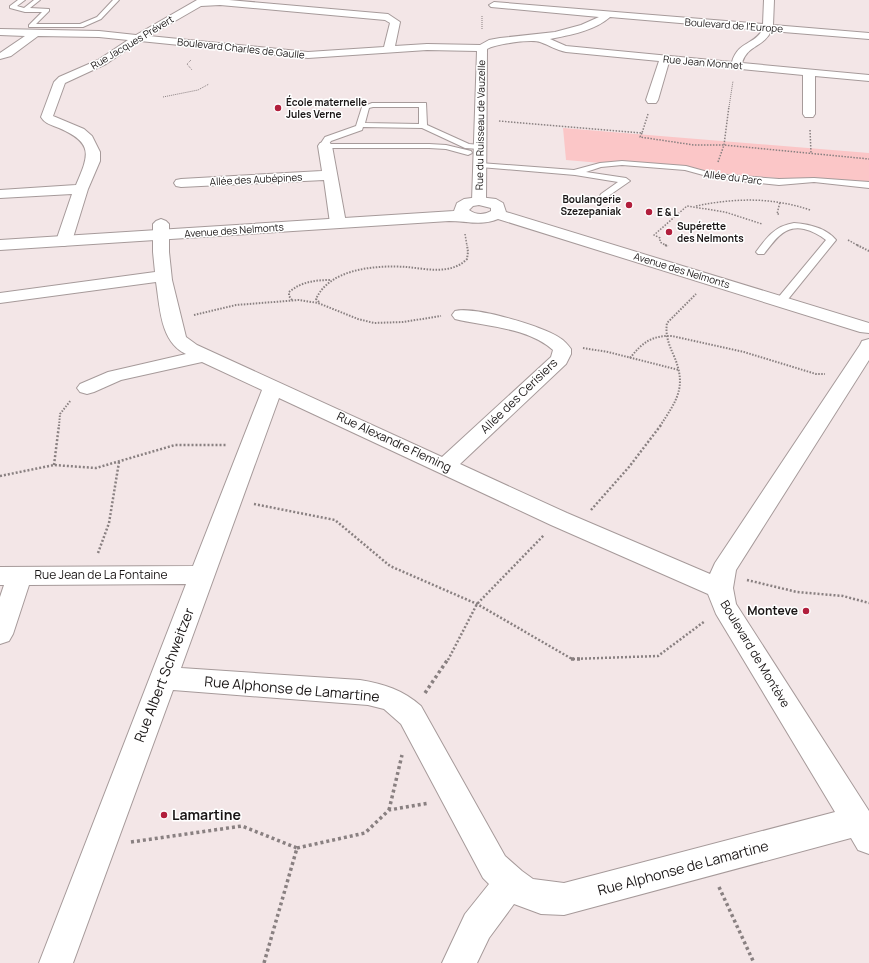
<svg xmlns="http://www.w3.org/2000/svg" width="869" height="963" font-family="Manrope,sans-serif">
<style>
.green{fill:#fbc6c7}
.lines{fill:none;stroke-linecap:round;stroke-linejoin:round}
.service-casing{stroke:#a69a9a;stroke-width:2}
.minor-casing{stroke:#a69a9a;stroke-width:2}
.tertiary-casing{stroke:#a69a9a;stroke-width:2}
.path-far4{stroke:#898081;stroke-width:1;stroke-dasharray:1 1;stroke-linecap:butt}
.path-far3{stroke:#898081;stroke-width:1.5;stroke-dasharray:1.5 1.5;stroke-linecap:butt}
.path-far2{stroke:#898081;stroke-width:2;stroke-dasharray:1.5 1.5;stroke-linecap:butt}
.path-far1{stroke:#898081;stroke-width:2.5;stroke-dasharray:2 2;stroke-linecap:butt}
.path{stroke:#898081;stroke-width:3.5;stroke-dasharray:3 3;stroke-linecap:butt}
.service{fill:#fff;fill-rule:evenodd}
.minor{fill:#fff;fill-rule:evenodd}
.tertiary{fill:#fff;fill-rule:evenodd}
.poi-dot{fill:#b11e3c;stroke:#fff;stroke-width:1.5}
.labels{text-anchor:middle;stroke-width:3;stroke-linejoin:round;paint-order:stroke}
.far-street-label{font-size:10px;fill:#1a1616;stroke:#fff}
.far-poi-label{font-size:10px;font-weight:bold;fill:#1a1616;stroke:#fff;text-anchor:start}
.street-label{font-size:12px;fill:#1a1616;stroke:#fff}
.poi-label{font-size:12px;font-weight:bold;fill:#1a1616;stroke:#fff;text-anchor:end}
.near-street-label{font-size:14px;fill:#1a1616;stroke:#fff}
.near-poi-label{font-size:14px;font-weight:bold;fill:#1a1616;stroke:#fff;text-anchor:start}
</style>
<rect width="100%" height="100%" fill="#f3e6e7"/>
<path class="green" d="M563 128 869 153V186L566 160Z"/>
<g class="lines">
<g class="service-casing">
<g id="service">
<path d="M18 0H25L17 6 24 8 34 0H40L30 8 49 9V11L36 24H80L97 17 113 0H119L101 19 83 27H29V25L42 12H25L10 8V6Z"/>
<path d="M372 103H426L427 125 469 144 480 145 484 147 480 149 465 148 422 128 363 127 362 130 331 141 329 144H429L446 145 471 151 472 153 468 155 446 149 429 148H322L321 143 325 137 356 126 362 107ZM373 107H419V124L365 123 369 108Z"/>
<path d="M622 161 686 166 715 174 779 179 814 178 869 182V188L814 182 779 185 714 178 685 170 622 165 601 167 586 172 626 178 630 181 604 199 600 196 601 194 618 182 575 175 480 167 476 165 480 163 574 170 600 163Z"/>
<path d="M794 223C809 224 826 228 836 240L785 303 781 304 776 301 777 299 826 240C820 235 812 231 804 229 784 225 775 240 764 254H758L756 252C767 237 775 226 794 223Z"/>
</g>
</g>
<g class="minor-casing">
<g id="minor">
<path d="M197 0H229L388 14 400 22 395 46 427 44 480 45 489 40 500 38 555 32 581 25 599 17 491 7 489 5 494 2 763 24 764 0H774L773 25 869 33V39L771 31C764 47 747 45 742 63L869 75V81L815 76V114L813 117H805L803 114V75L669 62 658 100 656 103H648L646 100 659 61 566 52C556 50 549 45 540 42 531 39 495 44 487 49L486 201 484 204 479 205 474 204 472 201 477 51 427 50 308 58 140 41 106 64 65 83 53 116 84 129 92 136 100 152V161L88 189 72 241 70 244 64 246 58 244 56 241 72 194 0 198V190L76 185C89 155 94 143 59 128 52 125 45 124 41 117L54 82 59 77 98 60 128 40 99 37 38 36 11 56 0 59V53L25 36 0 35V29L99 31 136 35ZM220 5 385 20 390 23 384 47 308 52 149 36 201 6ZM610 17 762 30C756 44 738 41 732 62L566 46 550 39C570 35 594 31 610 17Z"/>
<path d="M325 142 330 143 332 146 346 223 343 226 338 228 333 226 330 223 324 180 181 187 176 186 174 183 176 180 181 179 322 171 318 146 320 143Z"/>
<path d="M161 219 166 221 169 224V252L172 280 186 337 197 345 442 457 551 357 553 350C527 327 487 327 455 319L452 315 455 311C475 306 542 326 560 338 565 341 568 345 571 349V354L566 364 460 464 567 513 710 574 715 563 860 345 862 341 869 339V360L736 570 733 588 736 604 869 811V854L858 850 851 838 564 915 541 914 514 904 489 938 477 963H442L465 914 489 884 483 878 401 724 384 709 368 705 173 690 73 963H39L186 584 29 585 13 634 9 641 0 644V597L4 585H0V567L193 566 262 390 202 362 121 380 94 392 87 394 80 392 77 388 80 384 108 372 186 354C160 342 160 307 156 282L0 303V293L155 272 153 252V224L156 221ZM279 398 551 525 708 594 716 614 835 812 564 883 533 879 522 871 505 856 421 706C403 690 384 684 360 680L181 668Z"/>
</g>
</g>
<g class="tertiary-casing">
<path id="tertiary" d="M479 197 496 199 503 203 506 212 869 323V333L860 332 498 219C482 226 466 221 449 221L0 250V240L454 211 457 203 464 199ZM479 205 491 208V211C484 215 476 215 469 210L473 206Z"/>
</g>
<g class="path-far4">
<path d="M482 16V29"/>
<path d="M191 60 187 64 192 70"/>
<path d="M163 97 198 90 209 84"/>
<path d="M729 107 733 81"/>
</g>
<g class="path-far3">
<path d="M499 121 642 133 648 114"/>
<path d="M810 130 811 153"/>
<path d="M642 133 640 137 694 145H724L869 159"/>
<path d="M718 162 724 145 729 106"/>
<path d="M696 206C735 198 772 197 810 210"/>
<path d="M779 214H777L780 202"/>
<path d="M465 234 467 246"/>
<path d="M848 240 859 246"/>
<path d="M667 246 660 242V238L654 235 687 206 725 212 762 224"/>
</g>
<g class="path-far2">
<path d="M665 245 668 246"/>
<path d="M857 245 869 251"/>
<path d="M292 300 289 296V292C301 282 315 280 330 280"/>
<path d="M319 302 316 299C330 268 377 265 407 267 427 269 451 275 467 259L468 252 467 245"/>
<path d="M194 315 236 305 299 300 318 303 358 319 374 323 403 322 441 316"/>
<path d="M583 348 608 352 679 370"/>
<path d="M630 358C642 343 652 335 672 336L744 352 816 374H825"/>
<path d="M59 426 60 414 71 400"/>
<path d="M660 426C677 400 687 387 674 356 669 345 665 335 667 323L696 294"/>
</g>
<g class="path-far1">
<path d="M54 465 59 425"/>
<path d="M0 476 54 465 96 468 175 445H226"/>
<path d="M254 504 335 520 390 566 477 604 572 659 658 656 705 621"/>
<path d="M591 510 629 467 661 425"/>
<path d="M98 553 109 523 119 462"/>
<path d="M747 580 797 592 843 596 869 603"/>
<path d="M448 660 477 604 544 535"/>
</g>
<g class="path">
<path d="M571 659H583"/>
<path d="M425 693 448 659"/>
<path d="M389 810 402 755"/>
<path d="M131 842 242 826 297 848 264 963"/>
<path d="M297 848 365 833 389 810 429 803"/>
<path d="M719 887 754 963"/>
</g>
<use href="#service" class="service"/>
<use href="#minor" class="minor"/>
<use href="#tertiary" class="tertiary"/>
</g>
<g class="poi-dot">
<circle cx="278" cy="108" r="4"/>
<circle cx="629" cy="205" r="4"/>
<circle cx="649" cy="212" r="4"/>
<circle cx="669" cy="232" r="4"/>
<circle cx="806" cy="611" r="4"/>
<circle cx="164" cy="815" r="4"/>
</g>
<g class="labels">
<g class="far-street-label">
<text transform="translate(734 25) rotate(4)" y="4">Boulevard de l'Europe</text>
<text transform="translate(132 42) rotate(-31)" y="4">Rue Jacques Prévert</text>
<text transform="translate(241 48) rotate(6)" y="4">Boulevard Charles de Gaulle</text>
<text transform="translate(703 62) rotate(5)" y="4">Rue Jean Monnet</text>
<text transform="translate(480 125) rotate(-89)" y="4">Rue du Ruisseau de Vauzelle</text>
<text transform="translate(733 177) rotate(7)" y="4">Allée du Parc</text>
<text transform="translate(256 179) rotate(-3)" y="4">Allée des Aubépines</text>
<text transform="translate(234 230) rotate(-4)" y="4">Avenue des Nelmonts</text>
<text transform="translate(682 270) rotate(17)" y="4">Avenue des Nelmonts</text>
</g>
<g class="far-poi-label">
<text x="286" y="106">École maternelle<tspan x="286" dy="12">Jules Verne</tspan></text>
<text x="621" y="203" text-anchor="end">Boulangerie<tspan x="621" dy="12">Szezepaniak</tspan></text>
<text x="657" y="216">E &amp; L</text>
<text x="677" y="230">Supérette<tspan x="677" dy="12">des Nelmonts</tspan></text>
</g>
<g class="street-label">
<text transform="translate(519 396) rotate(-44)" y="4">Allée des Cerisiers</text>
<text transform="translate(394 442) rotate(25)" y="4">Rue Alexandre Fleming</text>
<text x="101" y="579">Rue Jean de La Fontaine</text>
<text transform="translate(755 654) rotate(59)" y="4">Boulevard de Montève</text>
</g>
<g class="poi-label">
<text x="798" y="615">Monteve</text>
</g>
<g class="near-street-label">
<text transform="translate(164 675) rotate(-69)" y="5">Rue Albert Schweitzer</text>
<text transform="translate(292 689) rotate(5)" y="5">Rue Alphonse de Lamartine</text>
<text transform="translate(683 868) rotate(-15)" y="5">Rue Alphonse de Lamartine</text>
</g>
<g class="near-poi-label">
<text x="172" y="820">Lamartine</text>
</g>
</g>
</svg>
